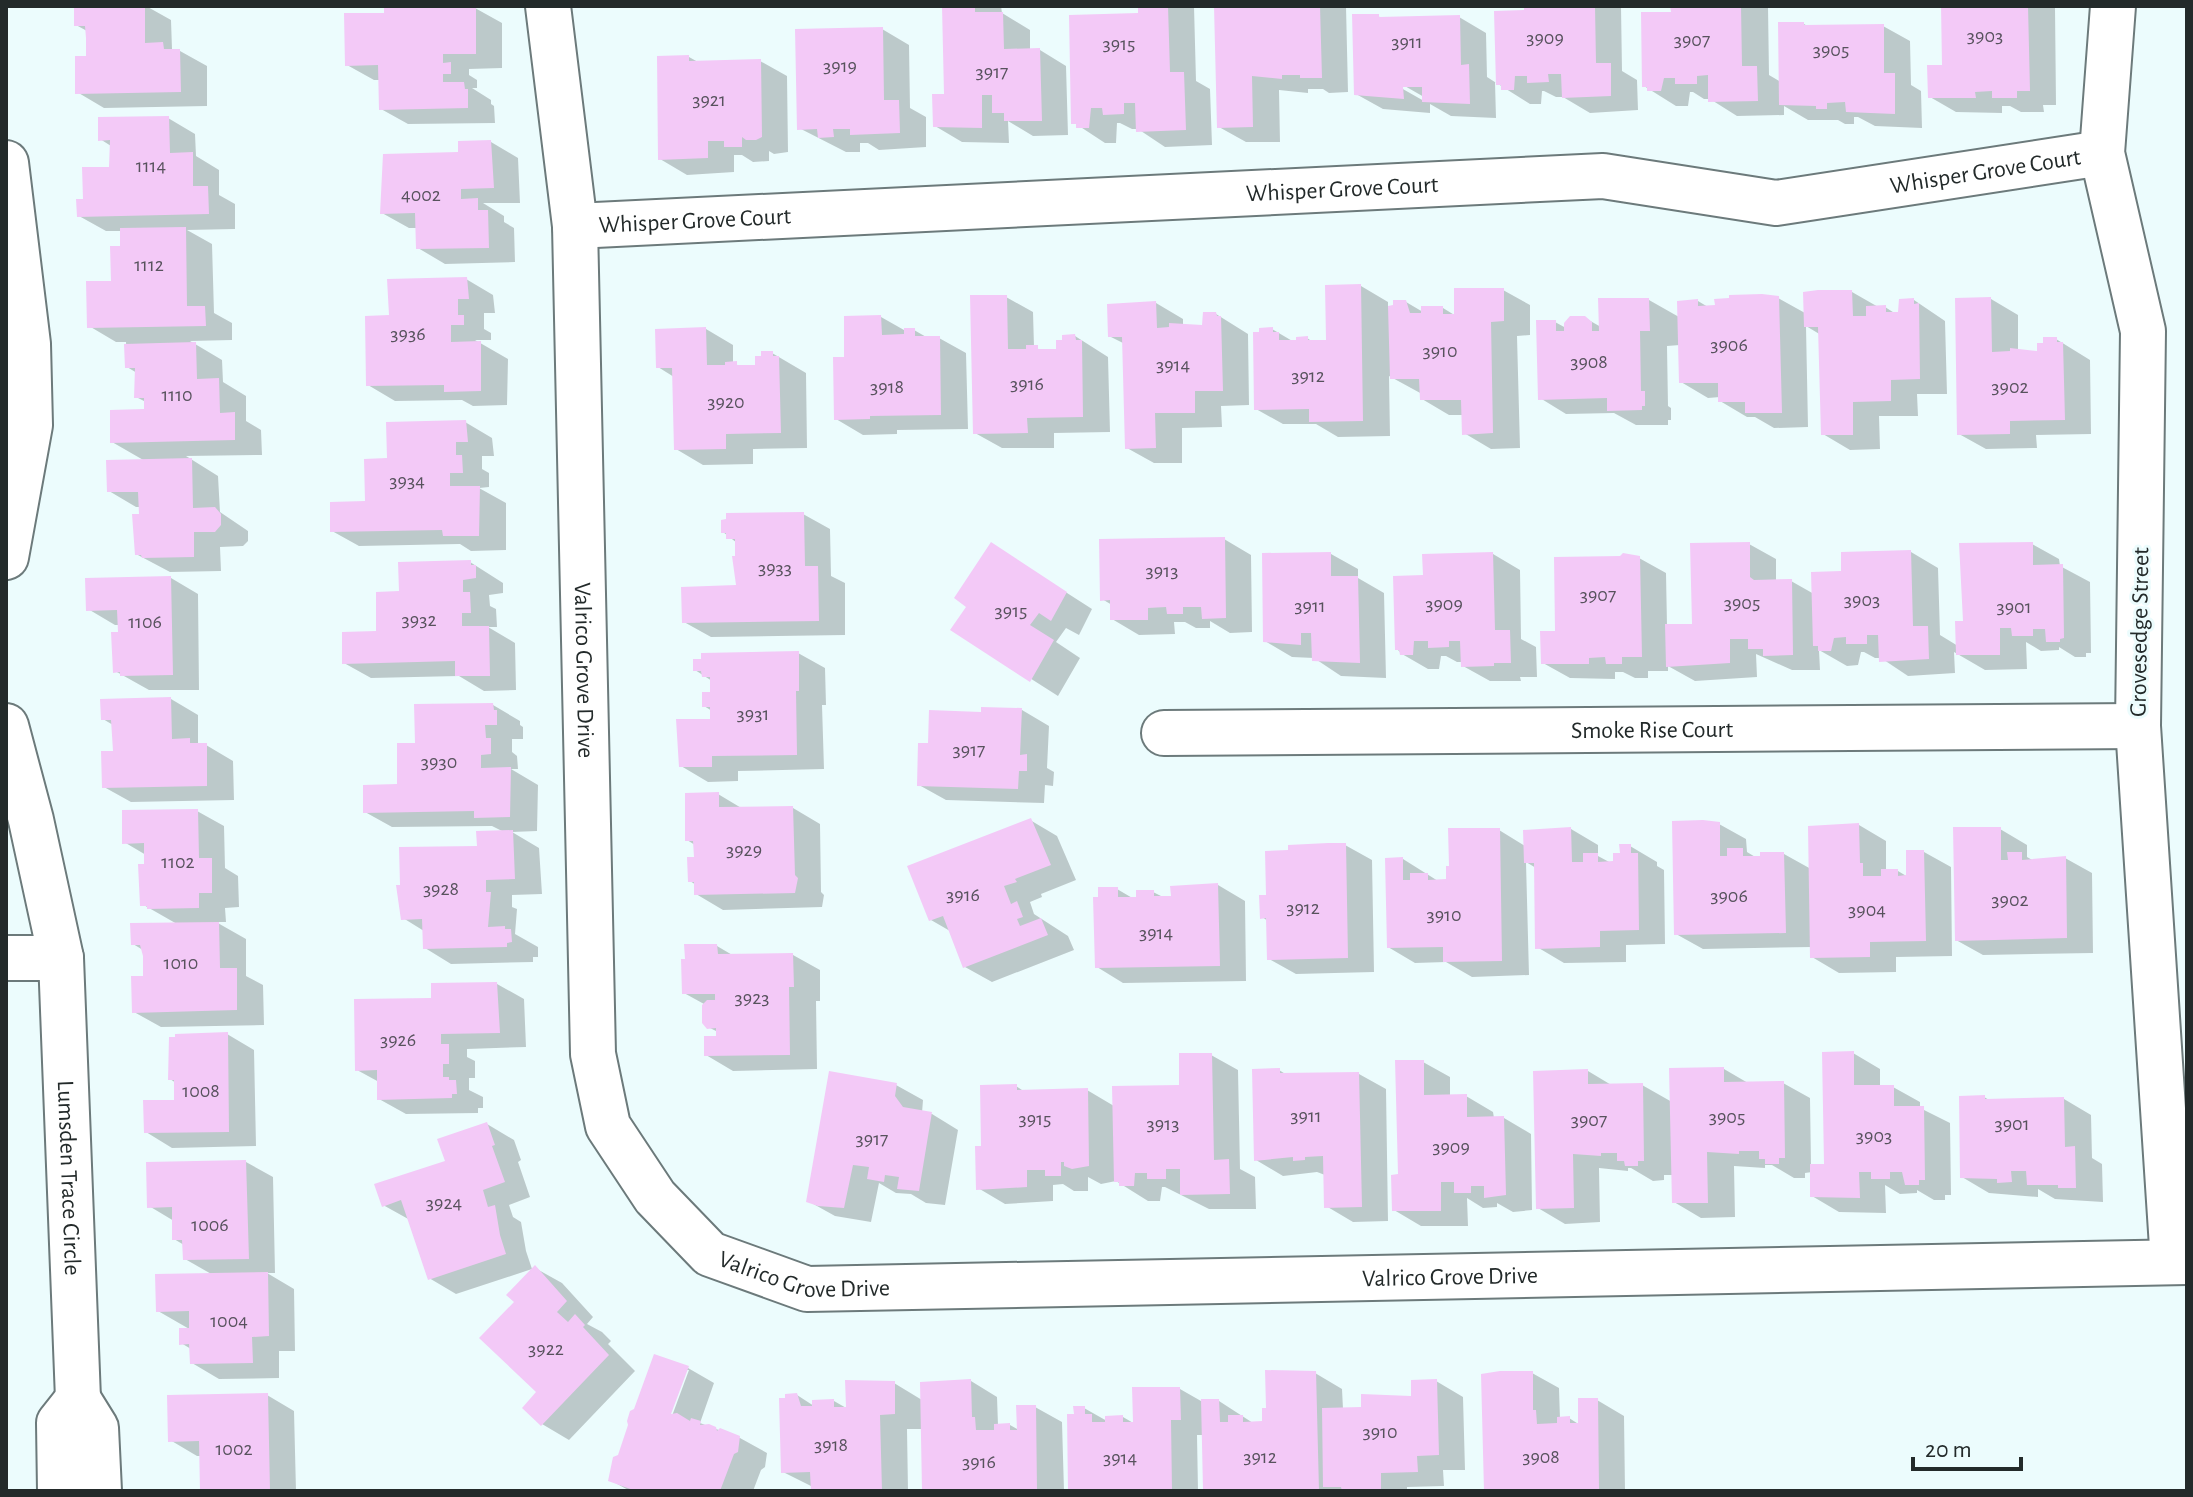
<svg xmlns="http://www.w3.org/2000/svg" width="2193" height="1497" font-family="'Alegreya Sans',sans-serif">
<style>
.shadow{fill:#0003;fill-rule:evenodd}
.building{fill:#f3c9f7}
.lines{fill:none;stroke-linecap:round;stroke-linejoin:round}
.minor-casing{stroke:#6c7a7b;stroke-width:48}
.minor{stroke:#fff;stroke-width:44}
.labels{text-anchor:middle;stroke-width:6;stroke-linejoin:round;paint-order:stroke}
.number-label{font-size:20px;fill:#57525d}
.street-label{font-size:24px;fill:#232a2a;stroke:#ecfcfd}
</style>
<rect width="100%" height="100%" fill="#ecfcfd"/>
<g class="shadow">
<path d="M102 6H146L171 20 172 49 180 51 207 66V106L104 108 77 92 88 58 87 31 76 25Z"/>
<path d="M944 6H1001L1002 13 1030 30V50H1040L1066 66 1068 135 1033 136 1008 121 1009 143 962 142 935 126 946 96Z"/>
<path d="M1140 6H1194L1196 81 1210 89 1212 145 1165 147 1138 129H1132L1120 123H1117L1116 143H1105L1073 122 1140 15Z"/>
<path d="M1216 6H1346L1348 92 1329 93 1323 89H1308V93L1279 90 1280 142H1246L1219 127Z"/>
<path d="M1526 6H1621L1622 71 1637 80 1638 110 1590 113 1563 97H1556L1544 91H1542L1541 104H1530L1495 82 1496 118 1451 116 1430 104V113L1383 109 1356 94 1378 16 1383 19 1459 17 1486 33 1487 77 1498 84 1526 12ZM1396 81 1424 97V101L1394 84Z"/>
<path d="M1672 6H1768L1769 75 1781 82 1804 24 1809 27 1883 26 1910 41 1911 85 1921 91 1922 128 1875 126 1858 117H1854V124H1845L1838 120H1808L1784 106V115L1737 116 1710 99H1704L1693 92H1690L1688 106H1676L1644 86 1673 14Z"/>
<path d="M1943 6 2055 7 2056 105H2043L2044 112H2021L2010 106H2002V113L1956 112 1930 97 1944 67Z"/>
<path d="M475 8 502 23V68L469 69V75L477 80V88H472L491 100V104L494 106 495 123 408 124 381 109V80H374L347 65 386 14Z"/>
<path d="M882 29 909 45 910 108 926 117V147L879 150 868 143H860V152H846L799 128Z"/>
<path d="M689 57 698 62 760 61 787 76 788 152 774 154 769 151V161L753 162 742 155H734V172L687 175 660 159Z"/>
<path d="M168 118 195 134 196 156 219 170V195L235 204V229L187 230 212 244 214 313 232 323V340L190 341 222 360 223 382 246 396V421L261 430 262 455 186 456 218 476 220 512 248 531V541L243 546 220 547 221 571 170 572 136 554 140 507H136L109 491 145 461 112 442 146 411V402L136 397 137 373 127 367 126 342H116L89 326 113 283 122 248V231H106L79 216 85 201 110 169 111 146 100 139Z"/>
<path d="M491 142 518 158 520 203H483L504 216V222L514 228 515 262 445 264 418 248 417 228H409L382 213 460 154Z"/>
<path d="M466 279 493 295 495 313H484V329L491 333V340H475L508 359 507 405 473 406 462 400 395 401 368 385 391 317Z"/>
<path d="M1361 286 1388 302V308L1395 307 1406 302 1423 312 1443 308 1456 316 1503 290 1530 305V335L1517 336 1520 448 1491 449 1464 433 1463 415H1449L1422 399V394L1389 376 1390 436 1338 437 1316 424H1283L1256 409 1272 329 1294 342 1307 338 1313 342H1328Z"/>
<path d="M1852 292 1880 308 1885 307 1896 314 1914 300 1945 321 1947 394H1917L1918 416H1879L1880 449 1850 450 1823 434 1821 335 1806 326 1808 427 1774 428 1755 417H1747L1720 401V397L1708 398 1681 382 1680 345 1667 346 1668 406 1671 408V420H1668V425H1636L1614 413 1566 414 1540 398 1555 322 1566 328 1585 318 1601 327 1649 300 1679 317 1698 301 1708 307 1778 298 1805 313Z"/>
<path d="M1006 297 1033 312 1034 347 1043 351 1058 350 1075 336 1108 357 1110 432 1054 433V448H1002L975 433Z"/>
<path d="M1991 299 2018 315V351L2039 353 2056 339 2090 360 2091 434 2036 435 2037 448 1986 449 1959 434Z"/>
<path d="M1156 303 1183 319V326L1204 327 1216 314 1248 334 1249 405 1221 406 1222 427 1182 428V463H1154L1127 448 1125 344 1109 336Z"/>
<path d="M881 317 904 330H914L928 338H939L966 353 968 429 897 430V434L863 435 836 419 846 359Z"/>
<path d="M706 329 733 345V363L742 367H757L772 353 806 373 807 448 753 449V464L703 465 676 449 674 377 658 367Z"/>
<path d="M465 422 492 438 494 456H482V469L489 473V487L479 488 506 503V550L471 551 460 544 359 546 332 531 367 503 389 460Z"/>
<path d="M803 514 830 529 831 576 845 583V635L711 637 684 622 738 587 737 543 723 532Z"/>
<path d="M1224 539 1251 555 1252 632 1230 633 1210 621V628H1196L1185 622H1174L1175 634 1139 635 1112 619V605L1102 599Z"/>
<path d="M1749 544 1776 559V581H1791L1814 594 1843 573 1911 552 1938 568 1940 635 1958 646 1965 623 2032 544 2059 559 2060 566 2090 582 2091 653H2086V657H2075L2059 647V650L2041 651 2026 642 2027 669 1985 670 1954 652 1955 673 1908 676 1881 658H1875L1864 652H1861L1858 665 1847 666 1819 650 1820 670H1792L1756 654 1757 677 1695 681 1668 666V671H1648V678H1635L1623 672H1615V679L1570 678 1543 663 1557 632 1639 558 1666 573 1667 626H1694Z"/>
<path d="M992 545 1092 609 1079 635 1066 628 1056 642 1080 658 1058 696 953 629 969 606Z"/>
<path d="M1331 554 1358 569V578L1384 593 1386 678 1341 676 1314 658 1292 657 1265 641Z"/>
<path d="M1493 554 1520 570 1521 639 1536 647 1537 677H1520L1521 681H1490L1463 666V662H1457L1446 656H1441L1439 669H1428L1402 654 1397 649Z"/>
<path d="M470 562 503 583V593L489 595 490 606 496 609 497 627H488L515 643 516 690 484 691 459 676 371 678 344 663 378 633 401 593Z"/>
<path d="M171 578 198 594 199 690H149L115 671 120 625H115L88 609Z"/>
<path d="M798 653 825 668 826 705H822L824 769 738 771V781L708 782 681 766 712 720V711L704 706 712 694V681L695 670Z"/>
<path d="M171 699 198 715V745H206L233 761 234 800 131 802 104 787 115 753 113 725 103 719Z"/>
<path d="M493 705 520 721V725L523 727V739H512V752L517 756 518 769H511L538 785 537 831 512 832 539 848 542 894 512 895V907L517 909 515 934 538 947V957H533V962L451 964 425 948 424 931 403 918 479 848 504 832 492 826 392 827 365 812 399 786 417 745Z"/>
<path d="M1022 710 1049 726 1047 768 1054 772 1053 786 1045 785 1044 803 946 800 919 785 983 714Z"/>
<path d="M718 794 743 809 793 808 820 824 821 892 824 895 822 907 723 910 696 894V885L690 881 696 859 695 845 687 840Z"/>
<path d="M197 811 224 826 225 868 238 876 239 907 225 908 226 922H216L246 939V976L263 985 264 1025 161 1027 134 1012 145 978 143 950 133 944 177 924 142 904 146 855 124 842Z"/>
<path d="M1030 820 1057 836 1076 880 1041 894 1042 897 1030 902 1034 914 1068 936 1074 950 992 982 965 967 950 931 931 920Z"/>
<path d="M1719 824 1746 839 1747 852 1757 858 1784 854 1811 869 1859 825 1886 841V871H1898L1908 877 1924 852 1951 867 1952 956 1896 957V972L1839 973 1812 957V947L1703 949 1676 934Z"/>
<path d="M1571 829 1598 845V856L1611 863 1630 846 1657 862V866L1664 870 1665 944 1626 945V962L1564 963 1537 947 1536 868 1526 862 1529 975 1472 977 1446 962 1415 963 1388 947 1403 859 1438 881H1448L1499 830 1525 846Z"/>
<path d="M2000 829 2027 845V857L2034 861 2065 858 2092 873 2093 953 1983 955 1956 940Z"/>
<path d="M1345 845 1372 860 1374 972 1296 974 1269 959 1268 921 1262 917 1268 897Z"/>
<path d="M1218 885 1245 901 1246 981 1123 983 1097 967 1117 889 1134 899 1153 892 1165 898Z"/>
<path d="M717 946 734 956 793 955 820 970V1001H816L817 1069 733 1071 706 1055 718 1038V1032L708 1027 704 1004 684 993 687 961Z"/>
<path d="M497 984 524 999 526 1047 467 1049V1057L475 1061V1078H469V1090L483 1097V1108H478V1113L406 1114 379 1099V1082L357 1070 433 1000Z"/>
<path d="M227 1034 254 1050 256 1146 172 1148 146 1132 176 1102V1083L170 1079Z"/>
<path d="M1853 1053 1880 1069V1087H1893L1920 1102V1108L1950 1123 1951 1195H1945V1200H1934L1917 1190V1193L1900 1194 1885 1185 1886 1213 1839 1212 1812 1196V1172L1805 1173V1178H1794L1772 1165H1765V1168L1734 1166 1735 1217 1701 1218 1674 1202V1175H1664V1180L1653 1181 1631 1168H1628V1171L1599 1168 1600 1222 1565 1224 1538 1208 1588 1071 1613 1086 1642 1085 1672 1102 1724 1069 1748 1083H1783L1810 1098 1811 1166H1826Z"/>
<path d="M1211 1055 1238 1070 1240 1169 1255 1177 1256 1209H1209L1165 1187H1162L1160 1201H1148L1116 1181 1101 1184 1088 1177V1191H1074L1063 1184 1053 1185V1201L1005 1204 978 1188 983 1148 1016 1086 1025 1092 1087 1090 1114 1106 1181 1086Z"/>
<path d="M1423 1062 1450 1077V1096H1466L1493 1112 1494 1118H1504L1531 1134 1532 1210 1513 1212 1497 1203V1207L1483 1208 1467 1198 1468 1226H1421L1394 1210Z"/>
<path d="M1279 1070 1287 1075 1359 1074 1386 1089 1388 1221 1353 1222 1326 1206 1325 1175 1317 1172 1283 1176 1256 1160Z"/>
<path d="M896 1085 923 1100 922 1113 932 1114 958 1130 945 1205 926 1203 911 1194 896 1193 879 1183 871 1222 835 1216 808 1201Z"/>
<path d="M1984 1097 1991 1101 2064 1099 2091 1115 2092 1158 2102 1164 2103 1202 2055 1199 2038 1189V1197L1989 1193 1962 1177Z"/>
<path d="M487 1124 514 1140 521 1160 518 1162 530 1197 509 1205 513 1217 521 1222 526 1251 532 1269 456 1294 429 1278 410 1220 383 1205 447 1162Z"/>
<path d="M246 1162 273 1177 275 1273H267L294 1289 295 1351H279V1378L219 1379 192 1363 191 1349 181 1343 191 1330 158 1311 213 1275 185 1259 184 1245 174 1239V1221L149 1206Z"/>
<path d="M535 1268 562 1283 593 1317 587 1324 602 1332 611 1341 608 1344 635 1371 569 1440 542 1424 539 1392 516 1301Z"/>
<path d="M655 1356 688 1368 714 1383 700 1423 740 1438 767 1453 765 1467 761 1470 753 1491H630L610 1480 615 1458 619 1456 630 1425 631 1413 635 1411ZM685 1370H689L669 1424 665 1423Z"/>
<path d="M1315 1373 1342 1389 1343 1409H1364L1413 1399 1436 1381 1463 1397 1465 1470H1443L1444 1486 1407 1487V1491H1208L1205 1489 1204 1435H1197L1198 1491H1071L1076 1416 1084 1408 1107 1421 1123 1417 1135 1424 1180 1389 1201 1401H1219L1253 1423H1265Z"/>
<path d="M1532 1373 1559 1388 1560 1419 1569 1418 1580 1425 1597 1400 1624 1416 1625 1491H1486L1483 1375Z"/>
<path d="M971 1381 997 1397 998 1425H1010L1019 1430 1035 1407 1062 1422 1064 1491H924L923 1429H907L908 1491H813V1487L783 1472 797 1395 814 1406 834 1401 848 1409 894 1383 922 1400Z"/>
<path d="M267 1395 294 1411 296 1491H202L201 1456H197L170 1440Z"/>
</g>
<g class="building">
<path d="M74 6H145V43L163 42 164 49H180L181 92 75 94V56H86V38L85 26H74Z"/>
<path d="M476 6V54H443V63L451 62V74H443V82H464L465 89H468V108L379 110 378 65 345 66 344 13H384V8Z"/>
<path d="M942 6H975V12H1003L1004 49 1040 48 1042 121H1004V113H992V95H982V128L933 127 932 94H944Z"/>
<path d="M1138 6H1168L1170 72H1184L1186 130 1136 132 1135 103H1124V114L1103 115 1102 108H1091L1089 128H1076V124H1071L1069 15 1138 13Z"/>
<path d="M1214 6H1320L1322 78H1300V75H1282V79L1252 76 1253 127 1217 128Z"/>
<path d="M1524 6H1595L1596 63H1611V96L1562 98 1561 74H1548L1549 82 1527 83V76H1515L1514 90H1501V85H1496L1494 11 1524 10Z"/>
<path d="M1670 6H1741L1742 66H1757L1758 101 1708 102V75L1697 76V84H1675V78H1664L1661 91H1647V87H1642L1641 12H1671Z"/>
<path d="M1941 6H2028L2030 91H2017V98H1992V91L1975 92 1976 98H1928L1927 65H1942Z"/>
<path d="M1352 14H1379V17L1460 15 1461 65 1469 64 1470 104 1422 102V87H1403L1404 99 1354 95Z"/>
<path d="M1778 22H1804V25L1884 24V73H1895V114L1846 112 1845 102 1827 103V109H1816V106L1779 105Z"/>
<path d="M883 27 884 100H899L900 133 850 135V129H833L834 137 818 138 817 129 797 130 795 29Z"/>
<path d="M689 55V61L761 59 762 137 756 140H746L742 137V147H724V141H708V158L658 160 657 56Z"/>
<path d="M169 116 170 153 193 152V186H208L209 214 77 217 76 199H83L82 167H109L110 140 98 141V117Z"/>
<path d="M491 140 494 188 461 189V199L478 198V210H488L489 248 416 249 415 213 380 214 383 154 458 152V141Z"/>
<path d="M186 227 187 306H205L206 326 87 328 86 281H111L110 246H120V228Z"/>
<path d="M467 277 469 299H458V315H464V325H451V342L481 341V391L444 392V385L366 386 365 316 389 315 387 279Z"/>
<path d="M1361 284 1363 421 1309 422V409L1254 410 1253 332H1259V328L1273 327V332H1279V340H1296V337L1308 336V340H1326L1325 285Z"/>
<path d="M1454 288H1504V321L1491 322 1493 433 1462 435 1461 400H1420L1419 379H1390L1388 306 1393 305V300H1406L1410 313H1421V306H1443V314H1454Z"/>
<path d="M1818 290H1852L1853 316H1866V306L1886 305V312H1898L1899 299 1914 298V304L1919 303 1920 379 1891 380V401L1853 402V435H1821L1818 327H1804L1803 292Z"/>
<path d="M1762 294 1779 296 1782 413H1745V402H1718V383H1679L1677 301 1698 299V306L1715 305 1714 299 1729 298V295Z"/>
<path d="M970 295H1007L1008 349H1026V345H1038V349H1056V340H1062V335L1075 334 1076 340H1082L1083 417 1027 418 1028 433 973 434Z"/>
<path d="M1991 297 1992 352 2010 351V348L2037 351V343H2043V337H2057V342H2063L2065 420 2010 421V434L1957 435 1955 298Z"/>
<path d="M1598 298H1649L1650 331H1640L1641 391H1645V406H1642V410L1607 411V398L1538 400 1536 320H1556V331H1564V323L1570 316H1585L1592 322V331H1599Z"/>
<path d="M1156 301 1157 328 1169 327V323L1202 325 1203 312H1216L1217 316H1221L1223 391H1195V413H1155L1156 448 1125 449 1122 337H1108L1107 304Z"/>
<path d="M881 315 882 335 904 334V328H915V336H940L941 415 870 416V419L834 420 833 357H844V316Z"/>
<path d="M706 327 707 365H725V362L737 361V365H755V356H761V351H773V356H779L781 433 726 434V449L674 450 672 368H656L655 329Z"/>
<path d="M196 342 197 379 219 378 220 413 235 412V440L110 443V410L144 409V398H134L135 368H125L124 344Z"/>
<path d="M466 420 468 442H456V455H462L463 473H450V486H480L479 536H443L442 530 330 532V502L365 501 364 459 387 458 386 422Z"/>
<path d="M192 458 193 508 215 507 221 514V525L215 532H194V557L142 558 141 555H135L132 514H139L138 492H107L106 460Z"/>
<path d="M804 512 805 566H818L819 621 682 623 681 587 736 585 732 556H735V539H726V533H721V520L726 519V513Z"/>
<path d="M1225 537 1226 618 1202 619 1201 607H1183V614H1167L1166 607 1148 608V620H1110V600L1100 601 1099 539Z"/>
<path d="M991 542 1067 592 1051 621 1039 613 1030 625 1054 640 1030 682 950 630 966 607 954 598Z"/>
<path d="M1750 542V577L1754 580 1792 579 1793 655 1763 656V649H1748V639H1730V663L1666 667 1665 624H1692L1690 543Z"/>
<path d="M2033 542V565L2063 564 2064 638 2060 639V642H2046L2045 629H2033V636H2012L2011 628H2000V655H1956L1955 621H1963L1959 543Z"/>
<path d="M1911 550 1913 626H1928L1929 659 1879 662 1878 635H1867V644H1846V637L1834 638 1831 651H1818V646H1813L1811 572 1841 571V552Z"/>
<path d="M1331 552V576H1358L1360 663 1312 661 1311 633H1301V645L1263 642 1262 553Z"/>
<path d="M1493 552 1495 630H1510L1511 663H1494V666L1461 667 1460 641H1449V647L1428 648V641H1414L1413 655H1400L1399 650H1395L1393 576 1423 575 1422 554Z"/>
<path d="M1623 553 1640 556 1642 657H1622V664H1606L1605 657 1589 658V664H1541L1540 631H1555L1554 557 1620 556Z"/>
<path d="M471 560V565H476V578L463 580V592H470L471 613H462V626H489L490 676H455V661L342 664V632L376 631V592L399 591 398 562Z"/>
<path d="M171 576 173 675 120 676V672L113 673 111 632H118L117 610 86 611 85 578Z"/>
<path d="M799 651V691H796L797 755 712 756V767H679L676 719H710V707H702V692H710V677H702L701 671H693V659H701V653Z"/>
<path d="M171 697 172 739 190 738V743H207V786L102 788 101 751H113L111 720H101L100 699Z"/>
<path d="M493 703 494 710H497V725H485L486 738H491V754L481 755V768L511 767 510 817 474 818V811L363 813V785L397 784V743H415L414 704Z"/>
<path d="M981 707 1022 708 1020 755 1027 754V771H1019L1018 789 917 786 918 743H928L929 710 981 712Z"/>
<path d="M719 792V807L793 806 795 875 798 878 795 893 694 895V882H688L687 857H694L693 841H685V793Z"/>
<path d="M198 809 199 858H212V893H199V908L147 909V906H140L138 864H144V843L122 844V810Z"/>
<path d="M1031 818 1051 865 1015 879 1017 882 1004 886 1011 904 1017 901 1023 917 1017 919 1020 926 1041 918 1048 935 963 968 943 916 929 921 907 866Z"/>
<path d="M1703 820 1720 822V856H1727V848H1743V856H1760V852H1784L1786 933 1674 935 1672 821Z"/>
<path d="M1859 823 1860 863H1863V876H1881V869H1898V876L1906 875V850H1924L1926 941 1870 942V957L1810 958 1808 826Z"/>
<path d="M1571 827 1572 862H1583V853H1598V862L1613 861V853H1620L1619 844H1631V853H1638L1639 930 1600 931V947L1535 949 1534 863H1524L1523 830Z"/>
<path d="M1953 827H2001V860H2008L2007 852H2022V860L2066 856 2067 938 1955 941Z"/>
<path d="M1448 828H1500L1502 961 1443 962V947L1387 948 1385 858 1403 857V880H1410V873H1428V880L1446 879V866H1449Z"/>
<path d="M513 830 515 879 486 880V892H491L488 927 505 926V929H511L512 942 507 943V947L423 949 422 919 401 920 396 885H400L399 847 477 846 476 831Z"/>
<path d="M1328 843H1346L1348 958 1267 960 1266 918 1260 919 1259 895H1266L1265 851 1288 850V845Z"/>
<path d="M1218 883 1220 966 1095 968 1093 897H1098V887H1118V897H1136V890H1154V896H1171L1170 886Z"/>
<path d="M219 922 220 968H237V1010L132 1013 131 976H143V956L140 945H131L130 923Z"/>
<path d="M684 944H717L718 954 793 953 794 987H789L790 1055 704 1056V1036H716V1028L707 1029 702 1023V1005L707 1000H715V994H682L681 959H685Z"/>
<path d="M497 982 500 1033 441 1034V1044H449V1064H443V1077H449V1080H456L457 1094H452V1098L377 1100V1070L355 1071 354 999 431 998V983Z"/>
<path d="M228 1032 229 1132 144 1133 143 1100H174V1080H168L169 1037H175V1034Z"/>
<path d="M1854 1051V1085H1894V1106H1924L1925 1180H1919V1185H1905L1902 1172H1890V1179H1871V1172H1859L1860 1198 1810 1197V1164H1824L1822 1052Z"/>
<path d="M1179 1053H1212L1214 1160 1229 1159 1230 1194 1180 1195V1169H1166V1179H1147V1173H1135L1134 1186H1119V1182H1114L1112 1086 1179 1085Z"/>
<path d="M1395 1060H1424V1095L1467 1094V1117L1504 1116 1506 1195 1484 1198V1186H1471V1193H1454V1182H1441V1211H1392L1391 1175 1398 1174Z"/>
<path d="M1724 1067V1082L1784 1081 1785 1158H1779V1164H1765V1159H1759V1151H1739V1154L1707 1152 1708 1203H1672L1669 1068Z"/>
<path d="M1280 1068V1073L1359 1072 1362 1207 1324 1208 1323 1156 1305 1157V1160L1293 1161V1157L1254 1161 1252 1069Z"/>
<path d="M1588 1069V1084L1643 1083 1644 1161H1638V1166H1625L1624 1161H1617V1153H1601V1156L1573 1154 1574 1208 1536 1209 1533 1071Z"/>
<path d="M829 1071 897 1083 895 1096 903 1107 932 1112 919 1191 897 1189 899 1177 885 1175 884 1182 867 1179 869 1167 853 1165 844 1208 818 1206 806 1202Z"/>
<path d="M1017 1084V1090L1088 1088 1089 1166 1072 1169 1064 1166V1162H1061V1176H1045V1170H1027V1187L976 1190 975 1146H981L980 1085Z"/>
<path d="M1985 1095V1099L2064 1097 2065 1147 2075 1146 2076 1188H2058V1185H2027L2026 1171H2011L2012 1182 1997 1183V1179L1960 1178 1959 1096Z"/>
<path d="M487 1122 495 1145 492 1146 505 1182 483 1190 488 1207 495 1205 500 1235 506 1254 428 1280 401 1200 382 1207 374 1184 445 1161 437 1139Z"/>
<path d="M246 1160 249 1259 183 1260 182 1240H172V1207L147 1208 146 1162Z"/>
<path d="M535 1265 567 1301 557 1312 568 1322 575 1314 585 1325 583 1327 609 1355 541 1426 522 1408 536 1392 479 1338 514 1302 506 1295Z"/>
<path d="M268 1272 269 1336 252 1337 253 1363 190 1364 189 1344 179 1345V1328H189V1311L156 1312 155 1274Z"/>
<path d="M654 1354 689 1366 671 1414 677 1413 690 1421 691 1418 701 1421 700 1425 709 1424 716 1427 717 1431 720 1428 740 1436 738 1452 734 1454 720 1491H636L608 1481 613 1457 618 1455 628 1425 627 1421 630 1411 634 1409Z"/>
<path d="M1265 1370 1316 1371 1319 1491 1203 1490 1201 1399H1219L1220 1422H1228V1415H1243V1422L1262 1421V1408H1266Z"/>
<path d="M1500 1371H1533V1410H1536L1537 1424 1557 1423V1417L1570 1416V1423H1578V1398H1598L1599 1489 1484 1491 1481 1374Z"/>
<path d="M971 1379 972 1417H975L976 1430H994V1424L1010 1423V1430H1017L1016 1405H1036L1037 1491H922L920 1382Z"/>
<path d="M1437 1379 1439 1455 1417 1456 1418 1472 1381 1473V1491H1342L1341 1487H1323L1322 1408 1361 1407V1394L1411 1396V1380Z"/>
<path d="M845 1380 895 1381V1414L880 1415 882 1491H811L810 1472 781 1473 779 1398H785V1394L797 1393 801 1406H812V1400L834 1399V1407H846Z"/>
<path d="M1132 1387H1180L1181 1420H1171L1172 1491H1068L1067 1414H1074L1073 1406H1085V1414H1092V1422H1105V1416L1123 1415V1422H1133Z"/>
<path d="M268 1393 270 1491H200L199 1441 168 1442 167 1395Z"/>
</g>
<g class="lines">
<g class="minor-casing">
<g id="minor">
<path id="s1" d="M548 6 575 226 593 1054 608 1126 655 1197 710 1254 807 1289 2187 1262"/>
<path d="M2113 6 2102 153 2143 331 2138 726 2173 1262"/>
<path d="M6 163 28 344 30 425 6 557"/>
<path id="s2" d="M575 226 1603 176 1776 203 2102 153"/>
<path d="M6 726 31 820 61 958H6"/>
<path id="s3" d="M1164 733 2138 726"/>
<path id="s4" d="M61 958 78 1399"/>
<path d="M60 1491 59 1423 78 1399 96 1428 99 1491"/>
</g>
</g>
<use href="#minor" class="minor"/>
</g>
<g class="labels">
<g class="number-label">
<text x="1985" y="42">3903</text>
<text x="1545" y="44">3909</text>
<text x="1692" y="46">3907</text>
<text x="1407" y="48">3911</text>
<text x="1119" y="50">3915</text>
<text x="1831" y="56">3905</text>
<text x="840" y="72">3919</text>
<text x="992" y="78">3917</text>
<text x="709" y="106">3921</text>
<text x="151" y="172">1114</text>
<text x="421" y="201">4002</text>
<text x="149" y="271">1112</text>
<text x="408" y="340">3936</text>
<text x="1729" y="351">3906</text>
<text x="1440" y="357">3910</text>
<text x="1589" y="368">3908</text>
<text x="1173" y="371">3914</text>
<text x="1308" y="382">3912</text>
<text x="1027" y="390">3916</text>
<text x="887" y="393">3918</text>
<text x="2010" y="393">3902</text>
<text x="177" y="401">1110</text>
<text x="726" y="408">3920</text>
<text x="407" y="487">3934</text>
<text x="775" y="574">3933</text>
<text x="1162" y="577">3913</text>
<text x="1598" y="601">3907</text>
<text x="1862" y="606">3903</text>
<text x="1742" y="609">3905</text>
<text x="1444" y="610">3909</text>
<text x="1310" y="612">3911</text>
<text x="2014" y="613">3901</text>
<text x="1011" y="617">3915</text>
<text x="419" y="626">3932</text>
<text x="145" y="628">1106</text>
<text x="753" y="720">3931</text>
<text x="969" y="756">3917</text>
<text x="439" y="768">3930</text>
<text x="744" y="856">3929</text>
<text x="178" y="868">1102</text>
<text x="441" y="895">3928</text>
<text x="963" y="901">3916</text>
<text x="1729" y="902">3906</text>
<text x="2010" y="906">3902</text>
<text x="1303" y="914">3912</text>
<text x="1867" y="916">3904</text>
<text x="1444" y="921">3910</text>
<text x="1156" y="939">3914</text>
<text x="181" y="969">1010</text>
<text x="752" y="1004">3923</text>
<text x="398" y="1046">3926</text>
<text x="201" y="1097">1008</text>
<text x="1306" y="1122">3911</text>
<text x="1727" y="1123">3905</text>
<text x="1035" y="1125">3915</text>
<text x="1589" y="1126">3907</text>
<text x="1163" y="1130">3913</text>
<text x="2012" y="1130">3901</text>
<text x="1874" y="1142">3903</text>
<text x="872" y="1145">3917</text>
<text x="1451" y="1153">3909</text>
<text x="444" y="1209">3924</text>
<text x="210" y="1231">1006</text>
<text x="229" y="1327">1004</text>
<text x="546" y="1355">3922</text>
<text x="1380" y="1438">3910</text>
<text x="831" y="1451">3918</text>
<text x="234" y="1455">1002</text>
<text x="1260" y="1463">3912</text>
<text x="1541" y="1463">3908</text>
<text x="1120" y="1464">3914</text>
<text x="979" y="1468">3916</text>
</g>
<g class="street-label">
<text dy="8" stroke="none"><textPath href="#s2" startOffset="1416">Whisper Grove Court</textPath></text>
<text dy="8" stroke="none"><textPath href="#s2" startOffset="768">Whisper Grove Court</textPath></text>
<text dy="8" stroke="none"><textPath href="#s2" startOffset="120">Whisper Grove Court</textPath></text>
<text transform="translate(2139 632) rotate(-89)" y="8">Grovesedge Street</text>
<text dy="8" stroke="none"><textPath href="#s1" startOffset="666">Valrico Grove Drive</textPath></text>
<text dy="8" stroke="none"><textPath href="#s3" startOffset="488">Smoke Rise Court</textPath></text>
<text dy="8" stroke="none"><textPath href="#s4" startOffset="220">Lumsden Trace Circle</textPath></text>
<text dy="8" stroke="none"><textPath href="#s1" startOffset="1386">Valrico Grove Drive</textPath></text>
<text dy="8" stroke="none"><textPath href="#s1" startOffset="2034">Valrico Grove Drive</textPath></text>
</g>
</g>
<rect width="2193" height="1497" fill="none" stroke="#232a2a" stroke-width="16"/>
<path d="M1913 1457v12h108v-12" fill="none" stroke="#232a2a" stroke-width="4"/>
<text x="1925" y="1457" font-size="24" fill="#232a2a" stroke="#ecfcfd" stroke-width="6" paint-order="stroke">20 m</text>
</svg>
